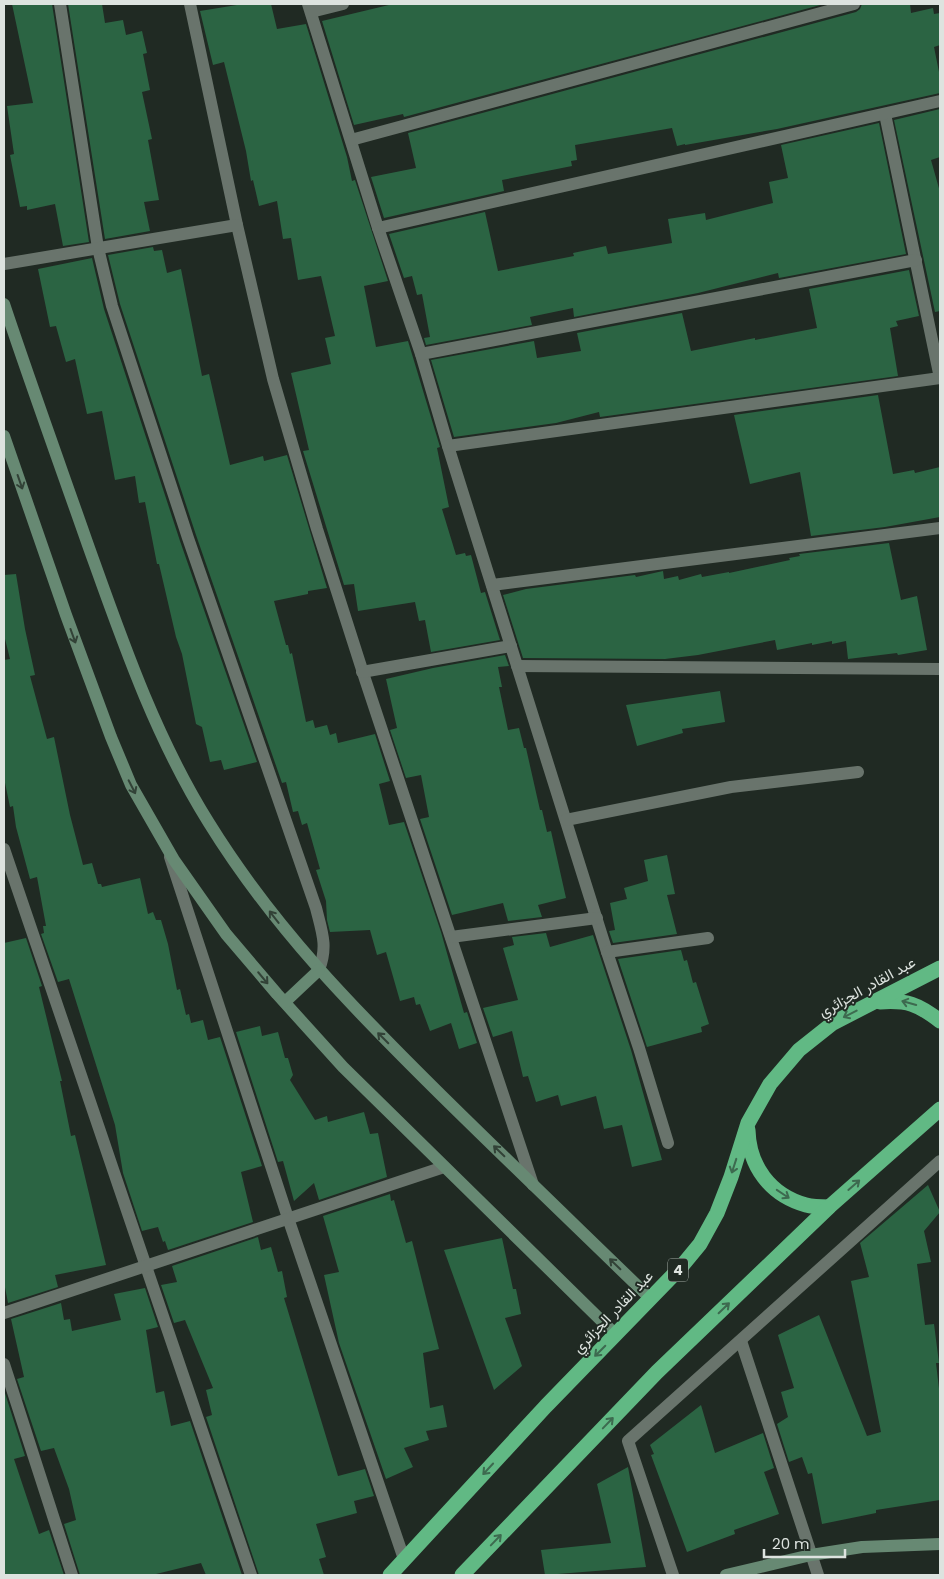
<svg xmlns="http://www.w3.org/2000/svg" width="944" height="1579" font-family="Poppins,Vazirmatn,sans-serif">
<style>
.building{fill:#2b6443}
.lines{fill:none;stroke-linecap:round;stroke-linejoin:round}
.street{stroke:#69746c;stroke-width:12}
.secondary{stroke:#678973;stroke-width:12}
.highway{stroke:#61b984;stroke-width:15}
.oneway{stroke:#324237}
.oneway2{stroke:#3d6a4f}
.labels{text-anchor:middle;stroke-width:4;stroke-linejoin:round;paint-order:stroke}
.shield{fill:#202a23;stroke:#a4aca7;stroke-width:1}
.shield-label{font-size:14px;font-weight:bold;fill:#dde3df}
.street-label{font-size:15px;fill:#dde3df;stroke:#202a23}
</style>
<rect width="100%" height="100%" fill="#202a23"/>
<g class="building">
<path d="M12 4H52L89 242 63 246 55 204 27 210V206L20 207 10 155 14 154 7 106 33 103Z"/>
<path d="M68 4H102L105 23 123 20 126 35 142 31 147 53 143 54 150 90 142 92 152 139 148 140 159 200 144 202 150 231 105 239Z"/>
<path d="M243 4H271L277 29 306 24 347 157 352 181 355 180 388 281 364 286 376 347 408 341 440 447 437 448 449 507 442 509 456 555 465 553 466 556 471 555 481 593 485 592 500 640 431 652 425 620 419 621 415 602 358 611 354 584 344 585 303 451 309 450 291 373 331 364 325 338 335 336 321 276 298 280 291 238 283 239 277 201 259 206 253 180 251 181 246 151 224 62 213 65 200 11Z"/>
<path d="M393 4H824L404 117 403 114 354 125 322 21Z"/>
<path d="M862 4H910L911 13 933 8 934 14 940 13V45L934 47 940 77V93L777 129 685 145V144L677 146 672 128 575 145 577 160 571 161 572 166 502 180 504 191 384 218 371 177 416 168 408 133 856 12 860 9Z"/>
<path d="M940 109V157L931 160 940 192V311L935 312 894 120Z"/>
<path d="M879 123 906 254 779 278 778 273 698 293 574 317 573 308 530 317 532 325 426 345 424 338 430 337 422 294 417 295 412 276 404 278 389 234 485 212 498 271 574 256 573 253 606 246 608 254 672 243 668 219 705 213 706 220 773 203 769 182 788 178 781 145Z"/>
<path d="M153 247 154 251 162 250 167 273 181 269 202 376 209 374 230 465 263 456 264 461 287 455 327 588 308 591V594L274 601 286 645H288L290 654 292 653 306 722 313 720 315 728 327 725 330 735 336 733 338 743 375 734 390 781 379 784 389 825 404 822 441 932 464 1013 467 1012 477 1043 459 1049 451 1023 430 1031 420 1004 416 1005 414 997 400 1001 386 952 377 955 370 930 330 932 327 920 326 901 316 870 320 869 307 823 302 825 298 811 293 812 286 782 282 783 196 535 120 304 108 255Z"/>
<path d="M92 258 104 309 180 541 257 762 224 770 221 760 210 762 202 727 196 724 182 654 176 637 159 564H157L145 502 139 503 135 476 115 480 102 411 87 414 75 359 66 362 56 326 50 327 38 269Z"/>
<path d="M909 270 919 316 896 321 898 326 890 328 898 376 600 417 599 412 556 423 454 437 431 360 534 341 537 358 581 351 577 333 682 313 691 351 755 338V340L817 328 809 289Z"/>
<path d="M878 395 893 474 914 470 915 473 940 467V517L885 527 811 536 800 472 750 484 734 415Z"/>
<path d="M889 543 901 600 917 596 927 650 898 655 897 653 848 659 846 641 832 644V641L812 645V643L777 650 775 640 698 655 665 659 523 658 503 595 526 589 635 575 636 577 663 571 664 579 678 576 679 580 701 574 702 577 729 572V573L790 560 789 558 800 556 799 554Z"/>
<path d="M16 574 25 629 35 675 30 676 47 739 54 737 70 815 83 865 92 863 98 884H101L102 887 140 878 148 914 153 912 156 920H161L168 944 177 990 180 989 186 1015 189 1014 191 1023 203 1020 208 1040 220 1037 262 1166 241 1172 253 1222 168 1250 165 1241 163 1242 158 1227 142 1231 123 1173 115 1125 69 979 58 982 41 934 44 933 43 926H46L37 877 30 879 16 827 13 806 10 807 4 778V660L10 659 4 635V575Z"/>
<path d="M505 655 509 666 498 667 502 687H499L508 730 519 728 524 748H526L540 810H542L547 832 551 831 566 898 538 905 542 917 508 921 503 903 452 915 420 819 429 817 421 775 406 778 390 730 397 728 386 679 433 668Z"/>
<path d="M720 691 725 722 682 729 683 733 637 746 626 705Z"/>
<path d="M667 855 675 894 667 895 677 934 613 943 609 931 615 930 610 903 627 899 624 888 648 881 644 860Z"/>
<path d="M546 933 550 947 593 935 631 1050 662 1160 632 1167 622 1125 604 1129 596 1096 561 1106 558 1095 536 1102 528 1076 523 1077 512 1031 493 1037 483 1008 518 1000 503 948 514 945 512 937Z"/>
<path d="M26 938 42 986 39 987 62 1081H60L71 1136 75 1135 106 1265 55 1275 58 1287 8 1303 4 1282V943Z"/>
<path d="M681 950 684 961 687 960 693 983 696 982 709 1024 701 1027 702 1032 647 1047 618 959Z"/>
<path d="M260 1026 262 1036 278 1032 285 1058H288L293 1075 290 1080 315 1120 327 1116 328 1122 364 1112 370 1134 378 1133 387 1177 319 1200 314 1183 294 1201 283 1161 278 1162 236 1032Z"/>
<path d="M928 1185 940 1212 924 1231 931 1262 917 1264 925 1325 934 1324 939 1363H936L940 1397V1500L876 1510V1513L822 1524 812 1473 808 1474 802 1457 789 1462 777 1424 788 1417 781 1392 794 1388 778 1335 819 1315 867 1436 881 1432 851 1281 869 1277 860 1243Z"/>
<path d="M390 1194 391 1201 394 1200 406 1243 412 1241 439 1349 423 1353 430 1408 443 1405 447 1427 426 1431 429 1440 404 1448 413 1467 386 1479 339 1343 324 1275 339 1272 323 1216Z"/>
<path d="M258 1237 261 1250 271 1247 278 1272 282 1271 287 1297 284 1298 338 1476 365 1469 374 1496 354 1501 357 1513 316 1524 326 1557 319 1559 324 1575H259L206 1417 212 1415 206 1390 213 1388 185 1320 174 1323 161 1285 177 1282 172 1266Z"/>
<path d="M502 1238 513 1289H516L521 1314 505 1318 522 1366 494 1390 444 1250Z"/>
<path d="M145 1288 158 1327 146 1330 156 1393 164 1391 171 1426 190 1421 242 1575H206L201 1563 152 1575H80L64 1524 76 1520 69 1489 54 1448 41 1451 17 1379 24 1377 11 1319 61 1303 64 1320 70 1319 72 1331 121 1320 114 1294Z"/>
<path d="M4 1390 25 1456 14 1459 39 1534 49 1530 64 1575H4Z"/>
<path d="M701 1405 715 1453 763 1433 774 1468 764 1472 779 1514 734 1530 735 1534 687 1552 651 1455 654 1454 650 1445Z"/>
<path d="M628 1467 646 1567 545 1575 541 1550 611 1543 597 1484Z"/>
</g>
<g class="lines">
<g class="street">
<path d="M60 4 98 248 112 306 188 538 316 908C322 932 328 946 319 970"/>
<path d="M190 4 237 225 273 379 317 529 365 679 533 1185"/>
<path d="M308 4 378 228 421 354 448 446 607 952 639 1048 668 1143"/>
<path d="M311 12 343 4"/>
<path d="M885 114 940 378"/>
<path d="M351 140 854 4"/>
<path d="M378 228 940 101"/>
<path d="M4 264 237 225"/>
<path d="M421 354 916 260"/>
<path d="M448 446 940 378"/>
<path d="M492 585 940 528"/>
<path d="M517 666 940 669"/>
<path d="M362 672 511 646"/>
<path d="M566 820 731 787 858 772"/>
<path d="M4 849 251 1575"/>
<path d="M170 857 288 1218 404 1559"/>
<path d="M451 937 597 918"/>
<path d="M607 952 708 938"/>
<path d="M4 1313 444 1167"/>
<path d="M741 1341 818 1575"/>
<path d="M4 1364 72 1575"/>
<path d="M673 1575 628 1441 940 1161"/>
</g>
<g class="secondary">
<path d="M4 304C31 385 60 465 88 545 122 640 155 737 209 823 274 928 354 1009 441 1095 510 1163 581 1231 650 1298"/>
<path d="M4 436 66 615 111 737 131 785 174 860 226 934 277 994 343 1067 616 1335"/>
<path d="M285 1002 319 970"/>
<path d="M726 1575 811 1555 862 1547 940 1544"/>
</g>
<g class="highway">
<path d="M880 1002C907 1000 918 1004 940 1021"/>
<path d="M748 1130C749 1166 770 1195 806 1205 813 1207 822 1207 829 1207"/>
<path d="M390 1575 546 1406 681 1267 700 1244 717 1213 731 1177 748 1123 770 1084 799 1050 833 1023 940 968"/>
<path d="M462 1575 657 1372 829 1207 940 1109"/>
</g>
</g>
<defs><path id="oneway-shaft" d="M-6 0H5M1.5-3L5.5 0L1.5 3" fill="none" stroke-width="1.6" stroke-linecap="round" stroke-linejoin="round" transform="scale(1.25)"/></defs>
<g class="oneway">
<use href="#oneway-shaft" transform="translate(20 482) rotate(71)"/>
<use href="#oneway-shaft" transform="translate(73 636) rotate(70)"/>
<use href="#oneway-shaft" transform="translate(132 787) rotate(63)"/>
<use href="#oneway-shaft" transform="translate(274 917) rotate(-128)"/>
<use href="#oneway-shaft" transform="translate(263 978) rotate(50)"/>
<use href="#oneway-shaft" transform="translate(383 1038) rotate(-135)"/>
<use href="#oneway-shaft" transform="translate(499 1151) rotate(-136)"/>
<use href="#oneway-shaft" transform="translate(615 1264) rotate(-136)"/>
</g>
<g class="oneway2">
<use href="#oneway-shaft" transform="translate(909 1003) rotate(-164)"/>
<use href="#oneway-shaft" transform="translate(850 1014) rotate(153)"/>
<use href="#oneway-shaft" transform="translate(734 1166) rotate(108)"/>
<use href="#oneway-shaft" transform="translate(854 1185) rotate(-41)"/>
<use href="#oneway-shaft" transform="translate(783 1194) rotate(34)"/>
<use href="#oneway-shaft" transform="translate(724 1308) rotate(-44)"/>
<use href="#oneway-shaft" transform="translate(600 1351) rotate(135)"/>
<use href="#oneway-shaft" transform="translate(608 1423) rotate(-46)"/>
<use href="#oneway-shaft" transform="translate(488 1469) rotate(133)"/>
<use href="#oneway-shaft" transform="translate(496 1540) rotate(-46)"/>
</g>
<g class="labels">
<rect class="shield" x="668" y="1258.5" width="20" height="23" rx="4"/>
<g class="shield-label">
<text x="678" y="1275">4</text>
</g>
<g class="street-label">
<text transform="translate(867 987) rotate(-29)" y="5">عبد القادر الجزائري</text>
<text transform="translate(613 1312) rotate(-46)" y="5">عبد القادر الجزائري</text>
</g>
</g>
<rect width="944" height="1579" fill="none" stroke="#dde3df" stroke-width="10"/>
<path d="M764 1549v8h81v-8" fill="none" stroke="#dde3df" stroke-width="2.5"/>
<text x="772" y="1549" font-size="15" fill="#dde3df" stroke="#202a23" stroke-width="4" paint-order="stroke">20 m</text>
</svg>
